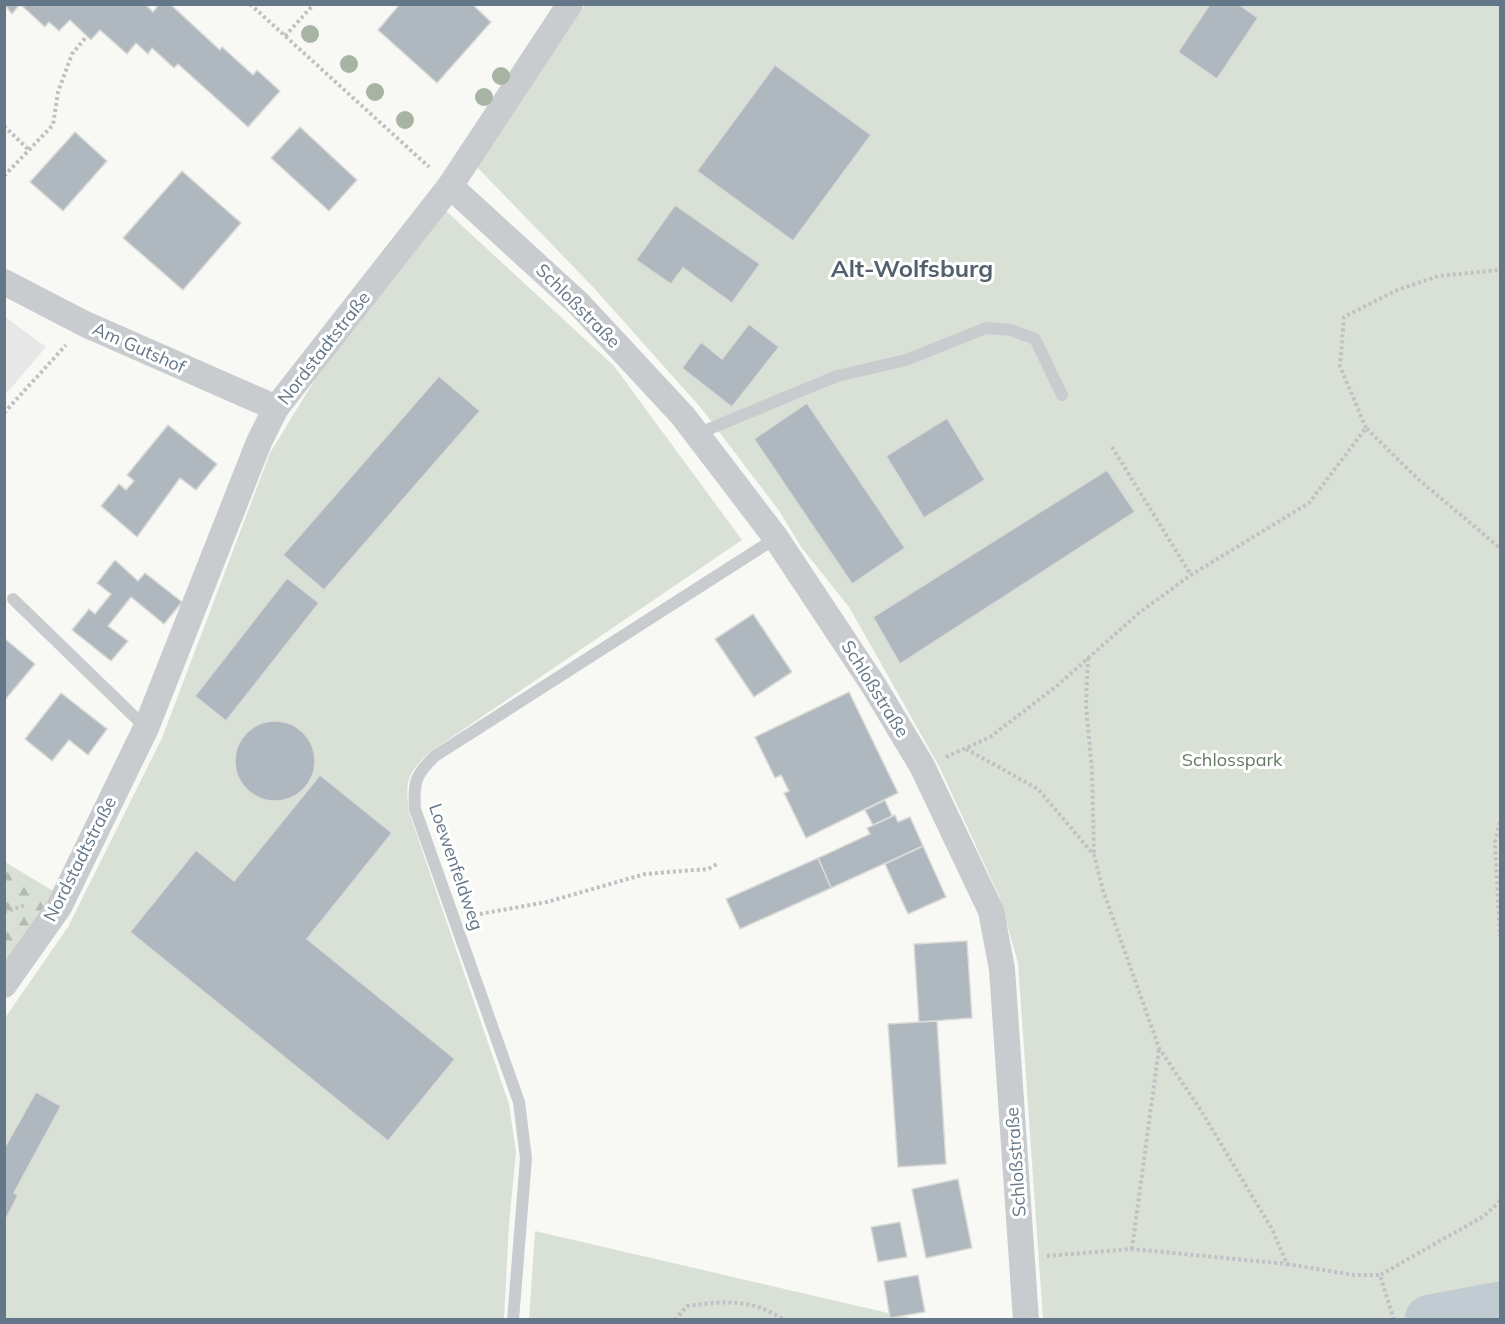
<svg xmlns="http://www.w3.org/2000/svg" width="1505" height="1324" font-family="Mulish,sans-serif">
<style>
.built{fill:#e6e7e6}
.forest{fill:url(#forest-firs)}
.park{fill:#d9e1d6}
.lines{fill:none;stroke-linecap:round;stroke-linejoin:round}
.river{stroke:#c1ccd2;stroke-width:51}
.building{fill:#b0b8bf;stroke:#dadad7;stroke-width:1.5}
.path{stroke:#bfc2c4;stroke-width:4;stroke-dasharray:3 3;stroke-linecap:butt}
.service{stroke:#c8cccf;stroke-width:12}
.minor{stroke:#c8cccf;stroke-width:26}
.tree{fill:#a7b3a3}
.labels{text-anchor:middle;stroke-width:6;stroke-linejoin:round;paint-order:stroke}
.street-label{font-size:18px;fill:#647789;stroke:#fff}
.park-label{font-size:18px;fill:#647a60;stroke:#fff}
.district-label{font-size:24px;font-weight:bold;fill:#53616e;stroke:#fff}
</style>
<defs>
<pattern id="forest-firs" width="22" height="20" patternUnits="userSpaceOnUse" patternTransform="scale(1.5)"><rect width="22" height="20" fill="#d9e1d6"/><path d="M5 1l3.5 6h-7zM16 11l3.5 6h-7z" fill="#b4bbb3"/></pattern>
</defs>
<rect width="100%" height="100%" fill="#f8f8f5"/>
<path class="built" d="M5 317 46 347 5 395Z"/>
<path class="forest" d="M5 862 55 892 5 972Z"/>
<g class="park">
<path d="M585 5H1500V1319H1043L1018 963 999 896 940 768 849 607 801 547 780 512 701 408 593 287 477 167Z"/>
<path d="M446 211 614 366 742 540 430 752C407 773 405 781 409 812L509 1104 516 1152 509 1224 504 1319 5 1320V1018L68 927 162 738 270 453 317 376Z"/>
<path d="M535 1231 914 1319 529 1320Z"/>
</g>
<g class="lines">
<path class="river" d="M1430 1320 1500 1307"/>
</g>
<g class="building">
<path d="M4 4H20L12 14Z"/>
<path d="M20 4H145L153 12 159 4H170L220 50 222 47 253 75 257 70 280 91 248 127 178 64 174 68 152 48 148 54 136 43 127 54 100 30 91 40 70 20 59 31 49 22 45 27Z"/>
<path d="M400 4H472L491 22 437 83 378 30Z"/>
<path d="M1210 4H1238L1258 18 1217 79 1178 52Z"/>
<path d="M775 65 871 135 793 241 697 171Z"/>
<path d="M300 127 357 180 329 211 271 158Z"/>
<path d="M75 132 107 161 63 211 30 182Z"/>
<path d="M182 171 241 223 183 290 123 238Z"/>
<path d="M675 205 760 264 732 303 683 268 671 284 636 260Z"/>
<path d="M749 324 779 347 732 407 682 368 701 342 722 359Z"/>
<path d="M439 376 480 411 324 590 283 555Z"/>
<path d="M807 403 905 548 852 584 754 439Z"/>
<path d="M947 418 985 480 924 518 886 456Z"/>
<path d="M168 425 217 464 196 490 180 478 137 537 101 506 119 484 126 490 134 481 127 475Z"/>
<path d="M1107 470 1135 512 900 664 873 617Z"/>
<path d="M115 560 138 581 145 573 182 602 164 624 131 597 108 626 128 641 111 661 72 630 89 609 95 614 111 594 97 583Z"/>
<path d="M287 578 319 603 226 721 195 696Z"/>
<path d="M753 614 792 672 754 697 715 639Z"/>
<path d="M4 638 35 664 4 701Z"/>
<path d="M849 692 898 793 806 838 784 793 789 791 781 775 775 778 755 737Z"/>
<path d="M61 693 107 729 88 755 69 740 52 761 25 739Z"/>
<circle cx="275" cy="761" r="40"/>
<path d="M320 775 392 833 307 939 455 1059 388 1141 130 932 196 850 234 881Z"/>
<path d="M885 800 892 816 873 825 865 810Z"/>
<path d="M895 815 898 822 910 817 923 846 831 888 818 858 870 834 867 828Z"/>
<path d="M923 846 946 897 908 914 885 864Z"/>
<path d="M818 858 831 888 740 929 726 899Z"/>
<path d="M967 941 972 1018 919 1022 914 944Z"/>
<path d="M937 1021 946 1164 898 1167 888 1024Z"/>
<path d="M36 1092 61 1106 14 1193 18 1195 5 1221 4 1149Z"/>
<path d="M958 1179 972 1248 926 1258 912 1189Z"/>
<path d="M900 1222 907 1257 878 1262 871 1227Z"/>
<path d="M918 1275 925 1312 890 1318 884 1281Z"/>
</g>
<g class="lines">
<g class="path">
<path d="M250 4 429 167"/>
<path d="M285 36 314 4"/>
<path d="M4 126 29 150"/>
<path d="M4 176 53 125 58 92 72 54 87 36"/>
<path d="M4 413 66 345"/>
<path d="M1366 428 1340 366 1344 317 1395 291 1438 276 1500 270"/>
<path d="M1112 447 1191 575"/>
<path d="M1088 658 1086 705 1092 771 1094 854"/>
<path d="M966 749 1038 789 1094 855 1103 890 1159 1048 1200 1109 1272 1229 1287 1264 1354 1275H1380"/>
<path d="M946 757 990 737 1058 685 1140 612 1191 575 1309 503 1366 428 1418 479 1500 548"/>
<path d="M1500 822 1495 842 1500 936"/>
<path d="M4 912 26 905"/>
<path d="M474 915 547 902 645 874 708 869 717 864"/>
<path d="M1132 1249 1159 1048"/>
<path d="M1047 1256 1132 1249 1287 1264"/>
<path d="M675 1320 687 1306C725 1301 751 1298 784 1320"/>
<path d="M1394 1320 1380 1275 1484 1216 1500 1201"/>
</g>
<g class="service">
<path d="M697 434 837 376 906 360 986 328 1011 330 1035 339 1062 395"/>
<path d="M13 599 146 728"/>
<path d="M513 1320 526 1158 519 1102 415 809C413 782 416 774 435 756L776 538"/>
</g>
<g class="minor">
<path d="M450 186 579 304 683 416 776 538 874 686 922 766 991 911 1002 969 1026 1320"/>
<path d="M4 282 85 324 276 408"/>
<path d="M4 985 59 907 146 728 259 442 276 408 450 186 570 4"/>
</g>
</g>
<g class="tree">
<circle cx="310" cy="34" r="9"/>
<circle cx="349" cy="64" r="9"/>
<circle cx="501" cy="76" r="9"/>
<circle cx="375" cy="92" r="9"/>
<circle cx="484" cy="97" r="9"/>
<circle cx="405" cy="120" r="9"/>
</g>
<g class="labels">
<g class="street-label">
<text transform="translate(578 306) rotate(45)" y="6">Schloßstraße</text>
<text transform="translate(139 348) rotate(24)" y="6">Am Gutshof</text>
<text transform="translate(324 348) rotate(-52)" y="6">Nordstadtstraße</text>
<text transform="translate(875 689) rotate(58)" y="6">Schloßstraße</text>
<text transform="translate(80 859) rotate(-63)" y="6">Nordstadtstraße</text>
<text transform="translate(456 867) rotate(71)" y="6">Loewenfeldweg</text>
<text transform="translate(1016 1162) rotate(-94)" y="6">Schloßstraße</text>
</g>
<g class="park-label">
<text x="1232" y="766">Schlosspark</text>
</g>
<g class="district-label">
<text x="912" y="277">Alt-Wolfsburg</text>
</g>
</g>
<rect width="1505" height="1324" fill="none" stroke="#647789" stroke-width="12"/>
</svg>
